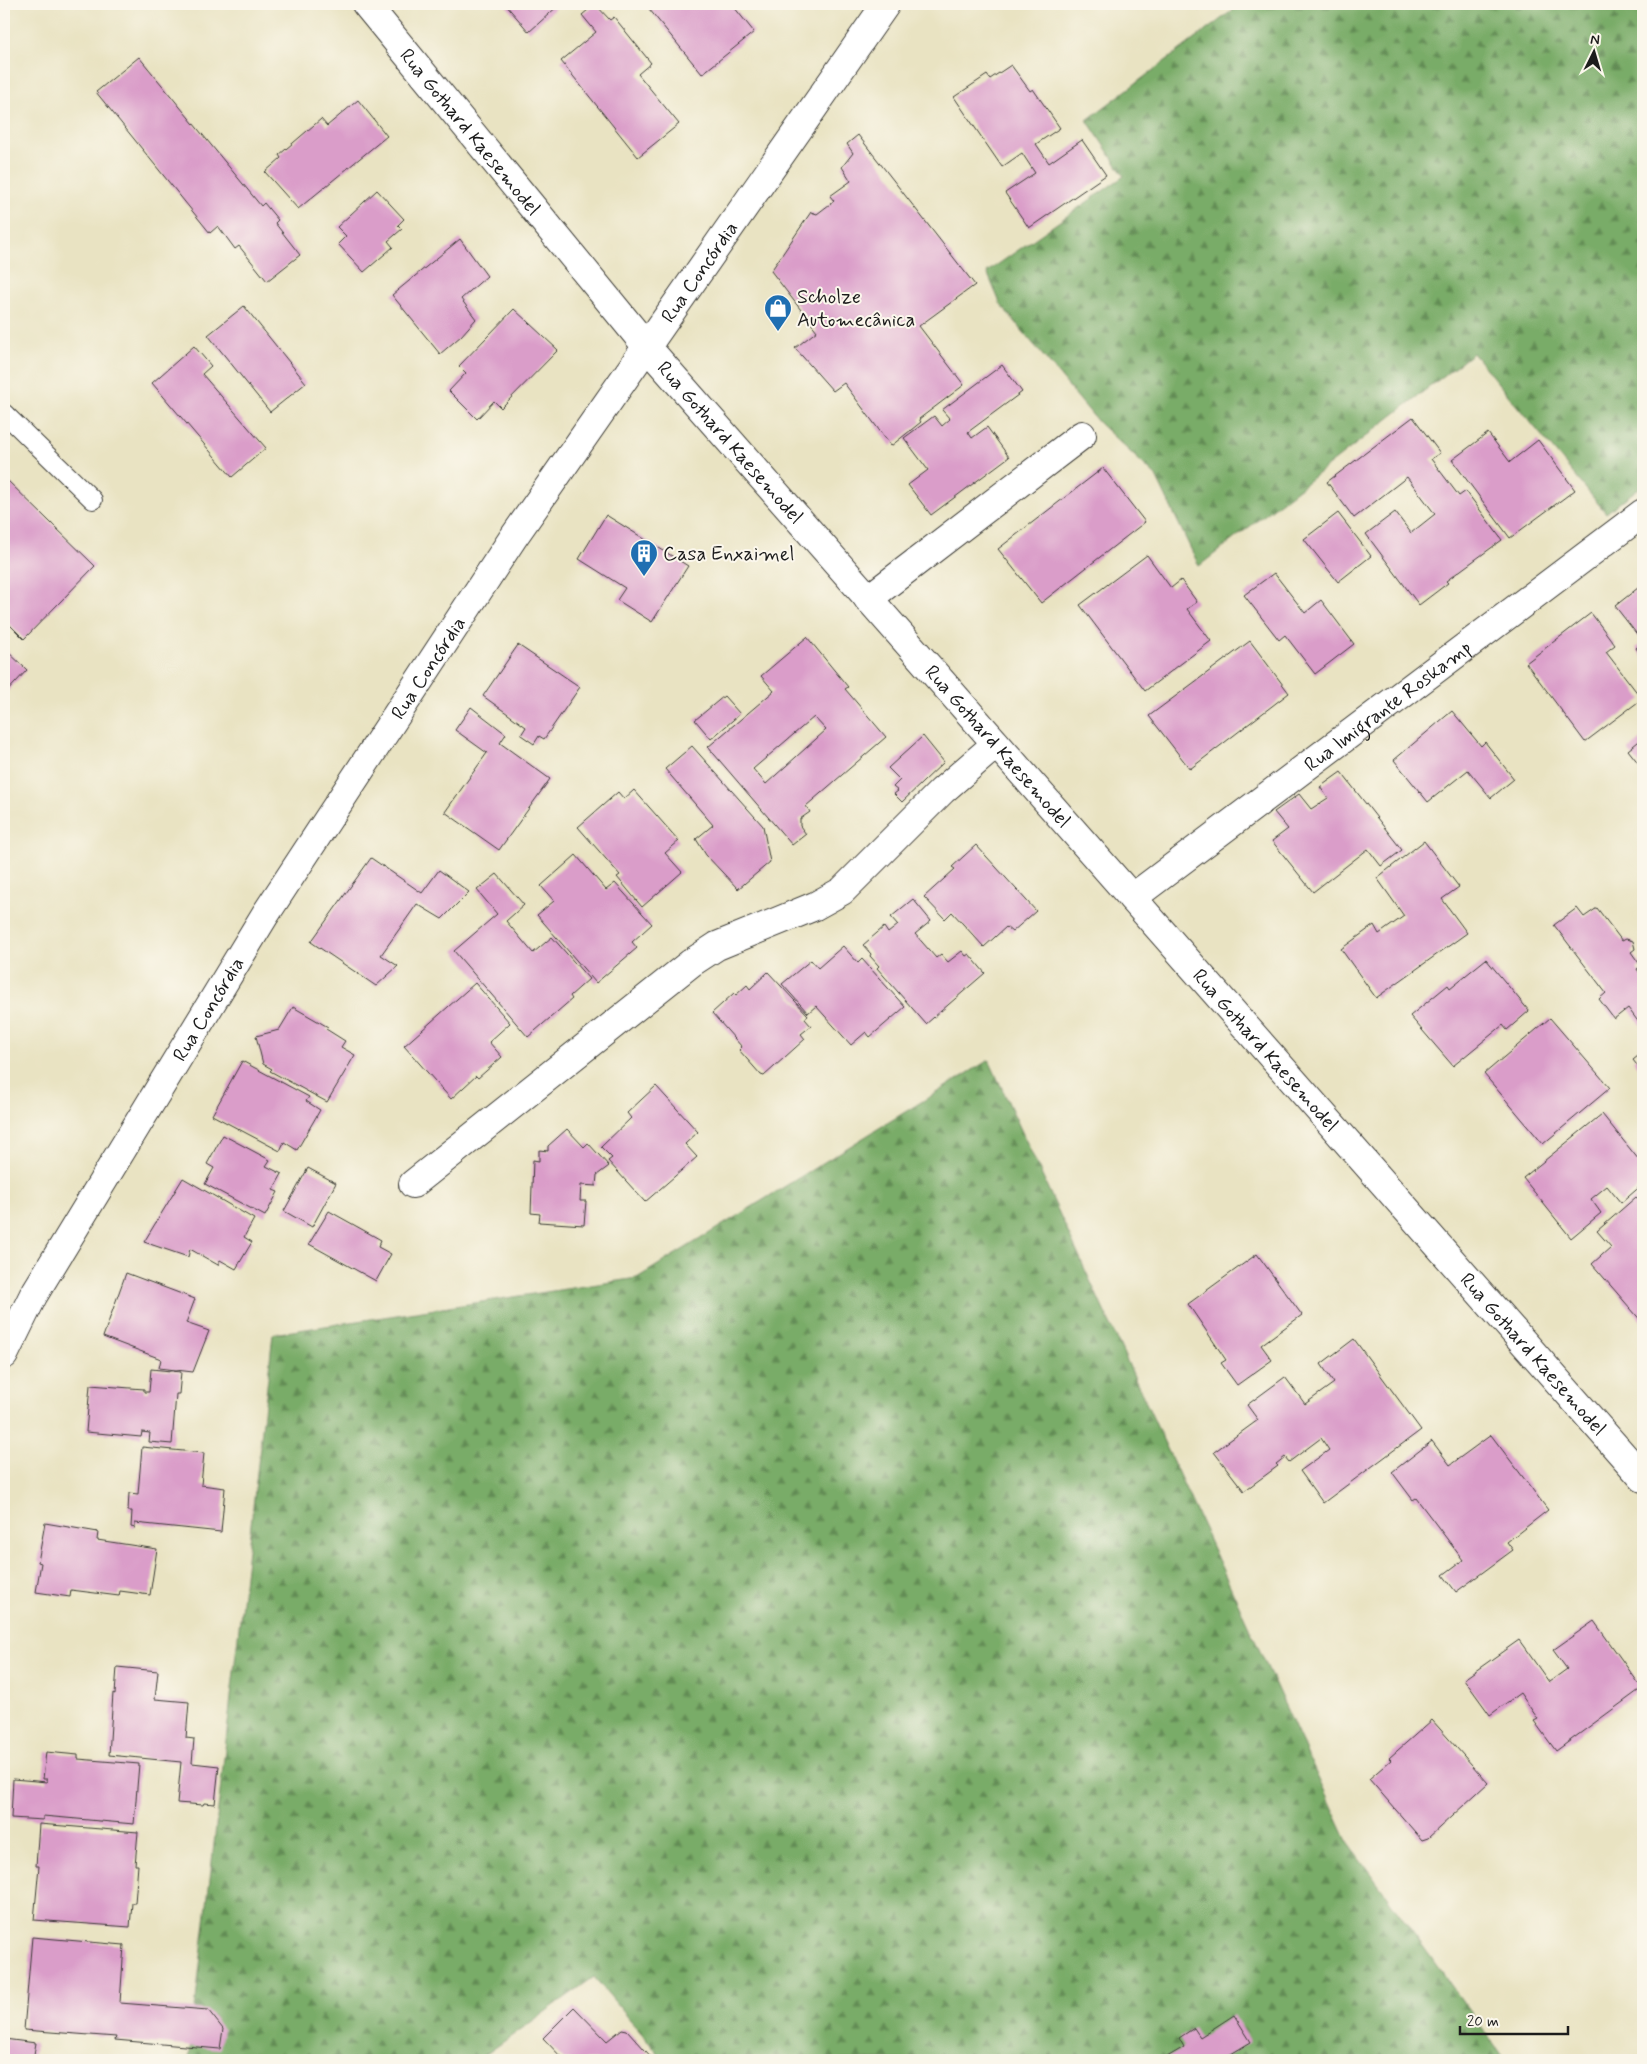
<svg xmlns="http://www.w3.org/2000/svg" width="1647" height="2064" font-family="Mynerve,sans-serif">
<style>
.forest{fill:url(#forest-firs);stroke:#4a6442}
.building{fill:#da9dc9;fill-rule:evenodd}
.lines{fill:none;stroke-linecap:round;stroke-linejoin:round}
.lane-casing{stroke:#3b3a35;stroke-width:20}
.street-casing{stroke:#3b3a35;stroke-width:30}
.secondary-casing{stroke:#3b3a35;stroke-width:30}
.primary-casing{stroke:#3b3a35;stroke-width:30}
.lane{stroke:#fff;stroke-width:18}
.street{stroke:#fff;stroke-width:28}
.secondary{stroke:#fff;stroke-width:28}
.primary{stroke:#fff;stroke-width:28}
.labels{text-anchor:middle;stroke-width:4;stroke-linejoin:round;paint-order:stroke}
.street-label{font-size:20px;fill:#1c1c1c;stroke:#fbf7ec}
.poi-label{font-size:20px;fill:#1c1c1c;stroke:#fbf7ec;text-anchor:start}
</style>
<defs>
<pattern id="forest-firs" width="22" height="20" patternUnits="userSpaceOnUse" patternTransform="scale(1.25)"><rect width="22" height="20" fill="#79ac67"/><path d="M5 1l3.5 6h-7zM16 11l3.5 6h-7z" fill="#628b54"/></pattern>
</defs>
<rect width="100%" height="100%" fill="#fbf7ec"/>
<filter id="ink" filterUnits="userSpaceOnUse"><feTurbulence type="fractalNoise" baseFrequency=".02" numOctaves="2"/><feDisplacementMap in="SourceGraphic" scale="10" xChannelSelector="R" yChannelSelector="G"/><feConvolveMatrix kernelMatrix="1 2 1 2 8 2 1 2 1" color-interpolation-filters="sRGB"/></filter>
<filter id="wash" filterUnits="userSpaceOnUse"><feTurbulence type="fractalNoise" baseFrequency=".0096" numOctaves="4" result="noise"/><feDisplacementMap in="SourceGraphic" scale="20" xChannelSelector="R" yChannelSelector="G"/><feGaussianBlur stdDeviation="1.12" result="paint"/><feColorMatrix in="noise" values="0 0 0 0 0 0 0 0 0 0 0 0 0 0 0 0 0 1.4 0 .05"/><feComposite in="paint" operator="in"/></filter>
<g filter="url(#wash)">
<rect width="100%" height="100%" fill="#e9e3c2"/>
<g class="forest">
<path d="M1241 4H1643V485L1606 513 1473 353 1199 566 1156 476 1099 423 1001 305 987 272 1124 176 1087 120Z"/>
<path d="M989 1060 1347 1841 1505 2060H664L594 1977 478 2060H189L273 1334 637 1278Z"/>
</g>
<g id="blocks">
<g class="building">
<path d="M505 4H560L529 32Z"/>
<path d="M595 4 610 20 614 17 651 63 638 74 679 124 638 157 561 61 596 32 582 15Z"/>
<path d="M645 4H738L734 7 754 32 702 74Z"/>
<path d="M1192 4H1204L1197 10Z"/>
<path d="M139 57 261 206 264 203 278 220 275 223 300 255 267 281 239 246 235 249 218 226 210 233 96 92Z"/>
<path d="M1011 65 1030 91 1033 89 1060 128 1036 144 1049 163 1082 140 1106 175 1029 228 1005 193 1035 173 1022 153 1002 167 954 97 987 75 990 79Z"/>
<path d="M358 100 387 136 298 209 265 172 281 158 279 155 321 119 327 126Z"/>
<path d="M858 135 975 285 919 326 964 385 919 419 921 422 891 446 844 383 833 391 795 348 817 331 771 271 811 212 817 214 834 201 830 196 851 181 842 167 853 153 847 144Z"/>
<path d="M377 190 404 219 398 225 402 229 388 241 393 247 364 272 338 244 346 236 337 227Z"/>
<path d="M460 239 487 276 461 299 476 319 461 336 440 354 392 295Z"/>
<path d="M244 306 306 383 270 412 208 335Z"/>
<path d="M514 309 558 350 501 408 494 401 477 419 449 391 466 373 459 366Z"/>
<path d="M194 346 211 366 202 374 266 448 232 477 152 383Z"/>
<path d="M1002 365 1022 392 968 432 972 438 987 427 1009 457 931 515 908 485 928 470 904 438 934 416 942 426 950 419 942 410Z"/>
<path d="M1413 417 1440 453 1431 459 1459 496 1466 491 1502 540 1446 581 1448 583 1419 605 1366 534 1395 512 1411 533 1435 514 1407 477 1354 518 1327 482Z"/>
<path d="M1488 433 1510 462 1538 440 1575 490 1510 538 1452 460Z"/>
<path d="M1103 468 1145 522 1041 603 998 549Z"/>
<path d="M4 477 95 566 24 639 4 619Z"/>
<path d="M1338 513 1371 556 1338 582 1304 539Z"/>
<path d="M606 515 688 566 652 622 617 600 625 588 579 559Z"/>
<path d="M1147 555 1171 588 1181 580 1197 602 1187 609 1211 641 1145 691 1080 605Z"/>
<path d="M1274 573 1305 613 1321 600 1354 644 1315 674 1285 635 1279 640 1244 595Z"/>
<path d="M1643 584V658L1636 648 1643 642 1615 606Z"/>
<path d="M1591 613 1615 645 1606 652 1642 699 1585 742 1526 663Z"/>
<path d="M807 637 848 687 845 689 886 737 806 806 810 812 800 819V826L806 834 792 845 708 747 774 691 761 676ZM814 717 826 730 766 784 753 769Z"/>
<path d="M1250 641 1289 693 1190 769 1149 716Z"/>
<path d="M518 645 580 687 544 739 539 736 534 744 521 735 526 727 483 696Z"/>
<path d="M4 648 27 670 4 695Z"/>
<path d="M724 696 740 714 711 739 695 720Z"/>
<path d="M471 707 506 734 500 743 550 779 499 850 445 812 487 753 455 730Z"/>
<path d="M1452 711 1481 746 1485 742 1514 779 1491 798 1468 770 1428 802 1394 760Z"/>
<path d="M923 736 944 762 902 802 894 794 898 791 893 787 900 780 888 768Z"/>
<path d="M1643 738V769L1628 750Z"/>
<path d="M692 746 763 826 770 862 738 889 706 855 696 839 713 825 665 769Z"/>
<path d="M1341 772 1402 850 1381 866 1368 849 1313 892 1272 841 1288 829 1274 812 1299 794 1311 809 1328 798 1320 787Z"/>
<path d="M634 790 679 841 665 853 682 872 642 907 617 877 620 875 578 827 618 792 624 799Z"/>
<path d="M1424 841 1459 887 1442 899 1467 933 1376 998 1341 949 1374 925 1379 934 1404 916 1377 878Z"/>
<path d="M976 845 1036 911 1012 932 1006 927 984 947 952 912 945 919 924 897 955 869 952 867Z"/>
<path d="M576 855 606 890 615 883 652 924 632 942 637 948 596 983 537 915 554 901 541 886Z"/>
<path d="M371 858 422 893 439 870 469 892 442 919 417 904 381 955 398 966 376 986 311 942Z"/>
<path d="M497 874 524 905 506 921 533 953 552 937 589 979 570 996 572 999 528 1037 454 951 497 914 477 890Z"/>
<path d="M913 899 931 921 915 934 936 958 941 954 948 962 962 951 966 956 969 954 985 973 926 1024 877 968 879 966 870 956 871 954 863 945 884 927 888 933 898 925 891 917Z"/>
<path d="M1577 908 1584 917 1597 908 1622 941 1626 939 1633 941 1635 949 1631 952 1641 966 1637 969 1643 978V1028L1628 1008 1614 1019 1599 999 1606 993 1554 925Z"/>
<path d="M843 946 858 963 862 959 905 1007 870 1037 866 1032 851 1045 816 1006 808 1013 782 984 811 960 818 968Z"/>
<path d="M1486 959 1529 1011 1507 1030 1503 1025 1453 1066 1410 1016 1448 985 1450 988Z"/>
<path d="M768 972 808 1015 805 1019 811 1026 801 1034 805 1039 764 1076 761 1075 739 1050 742 1047 712 1013 734 993 736 995 747 985 750 989Z"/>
<path d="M475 983 510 1023 489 1042 502 1057 478 1078 476 1076 451 1099 404 1046Z"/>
<path d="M293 1007 328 1027 326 1029 345 1041 341 1047 355 1055 327 1102 270 1071 272 1069 263 1064 256 1036 279 1030Z"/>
<path d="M1550 1018 1610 1088 1543 1144 1484 1074Z"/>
<path d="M1643 1052V1073L1633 1060Z"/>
<path d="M242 1061 309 1097 306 1101 320 1110 297 1150 284 1142 280 1151 212 1115Z"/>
<path d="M656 1086 698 1132 685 1144 697 1157 645 1202 608 1161 612 1158 601 1147 631 1118 627 1113Z"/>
<path d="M1602 1114 1643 1165V1184L1621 1203 1607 1186 1591 1199 1601 1213 1571 1238 1523 1178Z"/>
<path d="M567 1129 584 1147 588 1143 609 1166 597 1175 596 1186 581 1185 580 1201H586L584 1225 539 1222 540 1214 531 1213 533 1160 539 1161V1150L548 1151V1146Z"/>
<path d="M223 1135 270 1160 266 1166 282 1174 273 1190 278 1192 265 1216 205 1184 214 1168 207 1164Z"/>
<path d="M308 1168 336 1183 312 1227 284 1211Z"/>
<path d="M183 1178 254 1219 244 1237 252 1242 236 1269 220 1260 218 1265 190 1249 188 1257 144 1242Z"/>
<path d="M1636 1197 1643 1206V1323L1592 1264 1611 1247 1597 1231Z"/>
<path d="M329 1211 381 1240 378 1247 391 1254 376 1281 309 1244Z"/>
<path d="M1257 1254 1302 1315 1261 1345 1272 1360 1237 1385 1221 1363 1226 1360 1188 1304Z"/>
<path d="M126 1273 195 1299 186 1323 209 1331 193 1372 159 1368 161 1359 103 1337Z"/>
<path d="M1354 1339 1421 1430 1323 1503 1300 1471 1329 1450 1321 1438 1289 1462 1285 1457 1276 1464 1278 1466 1244 1491 1214 1452 1258 1420 1247 1405 1285 1377 1305 1404 1334 1383 1321 1364Z"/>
<path d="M151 1369 181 1372 179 1394H176L172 1444 149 1442 150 1433 142 1432 141 1437 86 1432 90 1385 144 1389V1392H149Z"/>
<path d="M1491 1435 1548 1510 1507 1542 1513 1550 1456 1592 1443 1575 1463 1560 1416 1498 1413 1500 1392 1472 1432 1441 1450 1465Z"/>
<path d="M142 1447 204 1453 201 1485 225 1488 221 1532 135 1523V1528L131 1527 132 1511H128L129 1493 138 1494Z"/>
<path d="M45 1523 98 1532 97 1540 157 1549 150 1595 120 1591 119 1596 71 1590 70 1597 36 1592 41 1563 38 1562Z"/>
<path d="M1594 1621 1642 1688 1556 1751 1534 1721 1538 1719 1520 1693 1490 1715 1464 1679 1519 1640 1549 1682 1567 1669 1553 1650Z"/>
<path d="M117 1667 158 1671 155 1699 189 1702 186 1738 194 1739 192 1763 219 1766 215 1804 204 1803 203 1805 177 1803 181 1762 109 1755 113 1693 115 1694Z"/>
<path d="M1432 1720 1488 1783 1428 1838 1422 1840 1369 1779 1391 1760 1389 1758Z"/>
<path d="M46 1752 78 1755V1759L139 1764 134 1824 43 1816V1820L11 1818 13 1779 47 1782V1779H43Z"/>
<path d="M39 1824 138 1832 135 1865H138L135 1903H132L130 1927 34 1920 39 1866H36Z"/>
<path d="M32 1937 124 1945 120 2003 208 2010 223 2029 220 2049 115 2040 116 2037 24 2030Z"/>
<path d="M574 2007 607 2041 622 2029 627 2030 654 2060H564L543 2038Z"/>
<path d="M1234 2015 1251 2042 1221 2060H1169L1167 2057 1184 2047 1179 2038 1194 2028 1200 2037Z"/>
<path d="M4 2039 36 2043 33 2060H4Z"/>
</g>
</g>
</g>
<g filter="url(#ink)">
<use href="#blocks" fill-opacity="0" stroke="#3b3a35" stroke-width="1"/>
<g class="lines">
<g class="lane-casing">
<path id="lane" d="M4 413 93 500"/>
</g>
<g class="street-casing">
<g id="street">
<path d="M868 599 1082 435"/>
<path id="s1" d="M1132 898 1643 513"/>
<path d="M413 1184 691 963 717 946 815 906 842 891 942 791 996 744"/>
</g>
</g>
<g class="secondary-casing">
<g id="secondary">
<path id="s2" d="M4 1355 33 1296 265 915 513 538 886 4"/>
</g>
</g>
<g class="primary-casing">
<g id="primary">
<path id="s3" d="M366 4 647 347 1643 1478"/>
</g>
</g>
<use href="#lane" class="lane"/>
<use href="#street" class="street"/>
<use href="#secondary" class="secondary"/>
<use href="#primary" class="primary"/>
</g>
</g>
<defs>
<g id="shop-pin" transform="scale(1.4375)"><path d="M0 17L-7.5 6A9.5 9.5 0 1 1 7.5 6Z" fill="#1f6fb2" stroke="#fbf7ec"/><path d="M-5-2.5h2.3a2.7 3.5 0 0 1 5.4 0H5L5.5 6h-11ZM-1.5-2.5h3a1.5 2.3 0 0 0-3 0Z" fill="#fff"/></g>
<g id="building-pin" transform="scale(1.4375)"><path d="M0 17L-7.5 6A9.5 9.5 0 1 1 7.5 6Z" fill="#1f6fb2" stroke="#fbf7ec"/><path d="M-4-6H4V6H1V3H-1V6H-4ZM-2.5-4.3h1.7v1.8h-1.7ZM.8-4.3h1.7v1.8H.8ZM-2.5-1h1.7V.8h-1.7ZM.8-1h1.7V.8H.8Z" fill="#fff"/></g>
</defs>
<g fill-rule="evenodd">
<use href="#shop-pin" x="778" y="308"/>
<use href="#building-pin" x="644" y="553"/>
</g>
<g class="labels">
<g class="street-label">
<text dy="7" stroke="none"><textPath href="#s3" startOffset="165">Rua Gothard Kaesemodel</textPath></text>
<text dy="7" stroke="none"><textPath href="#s2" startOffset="1288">Rua Concórdia</textPath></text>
<text dy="7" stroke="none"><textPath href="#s3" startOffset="570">Rua Gothard Kaesemodel</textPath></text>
<text dy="7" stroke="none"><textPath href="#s2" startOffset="808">Rua Concórdia</textPath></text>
<text dy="7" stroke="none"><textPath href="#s1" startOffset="320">Rua Imigrante Roskamp</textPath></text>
<text dy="7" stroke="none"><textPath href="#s3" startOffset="975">Rua Gothard Kaesemodel</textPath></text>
<text dy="7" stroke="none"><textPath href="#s2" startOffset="402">Rua Concórdia</textPath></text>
<text dy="7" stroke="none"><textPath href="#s3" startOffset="1380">Rua Gothard Kaesemodel</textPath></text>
<text dy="7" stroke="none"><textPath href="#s3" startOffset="1785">Rua Gothard Kaesemodel</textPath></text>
</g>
<g class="poi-label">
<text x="797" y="303">Scholze<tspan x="797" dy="23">Automecânica</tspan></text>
<text x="663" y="560">Casa Enxaimel</text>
</g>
</g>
<rect width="1647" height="2064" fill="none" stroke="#fbf7ec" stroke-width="20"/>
<g transform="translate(1594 52) rotate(5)" stroke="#fbf7ec" stroke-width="4" paint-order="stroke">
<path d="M0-4L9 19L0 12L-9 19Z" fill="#1c1c1c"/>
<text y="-8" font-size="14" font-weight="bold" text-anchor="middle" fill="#1c1c1c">N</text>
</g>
<path d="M1460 2026v8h108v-8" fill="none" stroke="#1c1c1c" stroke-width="2.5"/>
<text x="1467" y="2026" font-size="15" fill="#1c1c1c" stroke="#fbf7ec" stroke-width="4" paint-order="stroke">20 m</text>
</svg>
